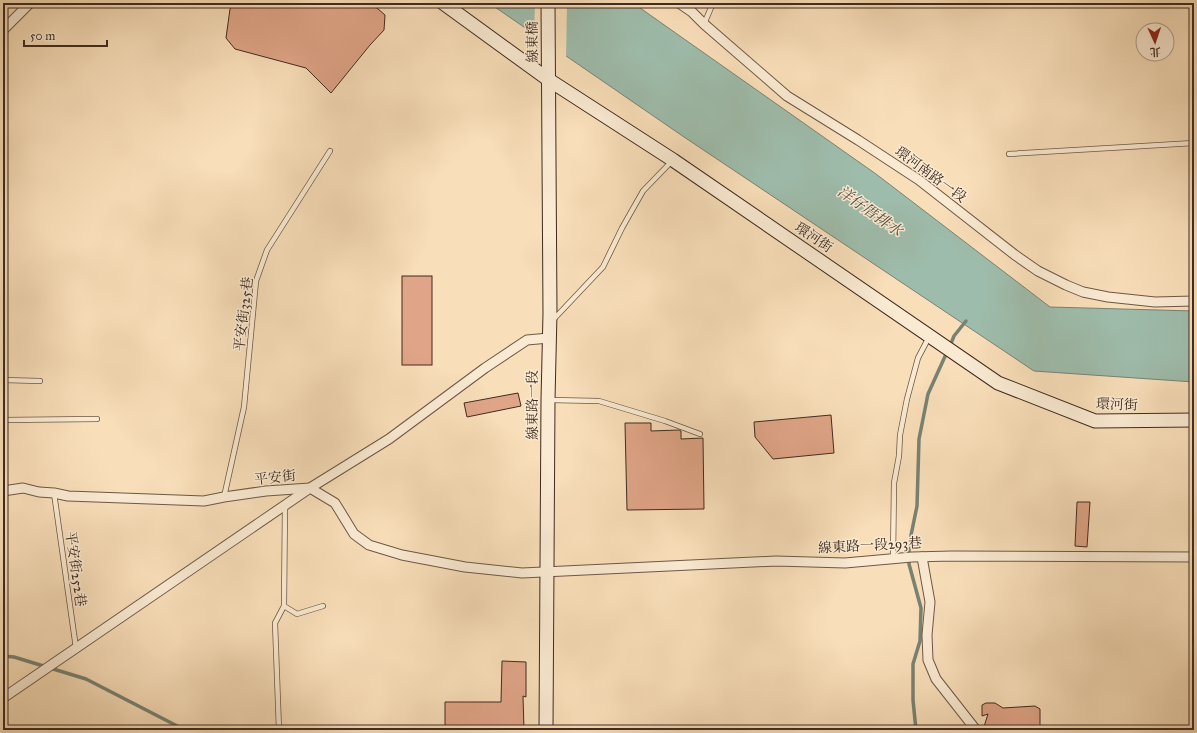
<svg xmlns="http://www.w3.org/2000/svg" width="1197" height="733" font-family="'IM FELL Great Primer','Noto Serif TC',serif">
<style>
.water{fill:#9ebcab;stroke:#788273}
.pier{fill:#f8deb9}
.lines{fill:none;stroke-linecap:round;stroke-linejoin:round}
.stream{stroke:#788273;stroke-width:3.5}
.building{fill:#e0a588;stroke:#402b20}
.lane-casing{stroke:#6e5846;stroke-width:6}
.street-casing{stroke:#6e5846;stroke-width:11}
.secondary-casing{stroke:#402b20;stroke-width:15}
.lane{stroke:#faead2;stroke-width:4.5}
.street{stroke:#faead2;stroke-width:9}
.secondary{stroke:#faead2;stroke-width:13}
.labels{text-anchor:middle;stroke-width:3;stroke-linejoin:round;paint-order:stroke}
.street-label{font-size:14px;fill:#402b20;stroke:#faead2}
.water-label{font-size:15px;font-style:italic;fill:#584f43;stroke:#faead2}
</style>
<rect width="100%" height="100%" fill="#f8deb9"/>
<filter id="stains"><feTurbulence type="fractalNoise" baseFrequency=".005" numOctaves="4"/><feColorMatrix values="0 0 0 0 .2 0 0 0 0 .09 0 0 0 0 .02 0 0 0 .5 -.17"/></filter>
<radialGradient id="worn" r=".72"><stop offset=".6" stop-color="#630" stop-opacity="0"/><stop offset="1" stop-color="#630" stop-opacity=".3"/></radialGradient>
<path class="water" d="M489 3H633L876 174 1050 307 1194 311V382L1034 371 684 137Z"/>
<path class="pier" d="M535 3H567L566 59 534 36Z"/>
<g class="lines">
<g class="stream">
<path d="M950 346 954 336 966 321"/>
<path d="M3 656 14 657 86 679 185 730"/>
<path d="M916 730 913 700V664L920 641 921 608 909 564V545L917 506 919 439 928 394 947 352"/>
</g>
</g>
<g class="building">
<path d="M235 3H371L385 15 384 30 370 45 331 93 306 68 235 49 226 38 230 9Z"/>
<rect x="402" y="276" width="30" height="89"/>
<path d="M518 393 521 406 467 417 464 403Z"/>
<path d="M831 415 834 453 773 459 755 437 754 422Z"/>
<path d="M625 423H651V431L679 430 681 431V439L703 438 704 509 627 510Z"/>
<path d="M1077 502H1090L1087 547 1075 546Z"/>
<path d="M502 661 526 662V697L523 696 524 730H445V702H501Z"/>
<path d="M986 703H995L1003 708 1035 706 1040 709V730H983L988 714 982 716V705Z"/>
</g>
<g class="lines">
<g class="lane-casing">
<g id="lane">
<path d="M704 24 713 3"/>
<path d="M1009 154 1194 143"/>
<path d="M552 321 603 267 622 228 643 191 672 161"/>
<path d="M3 380 40 381"/>
<path d="M550 400 599 401 665 421 700 434"/>
<path d="M3 420 97 419"/>
<path d="M54 493 76 648"/>
<path d="M224 497 244 407 256 281 267 250 330 151"/>
<path d="M893 559 894 483 899 456 900 435 907 399 918 358 929 337"/>
<path d="M284 606 297 614 323 606"/>
<path d="M279 730 275 623 284 606 285 505"/>
</g>
</g>
<g class="street-casing">
<g id="street">
<path d="M679 3 692 12 704 24 787 96 858 140 919 180 1015 255 1038 271 1066 285 1083 292 1108 297 1155 302 1194 301"/>
<path d="M3 30 30 3"/>
<path d="M3 491 23 488 39 492 54 493 68 496 204 501 224 497 266 491 310 488 335 503 354 534 369 545 402 555 465 567 522 573 776 561 845 563 912 557 952 556 1194 557"/>
<path d="M922 557 930 602 927 635 928 660 936 679 976 730"/>
<path d="M3 698 310 488 389 439 485 368 527 340 549 338"/>
</g>
</g>
<g class="secondary-casing">
<g id="secondary">
<path d="M443 3 549 80 673 160 998 383 1095 421 1194 420"/>
<path d="M546 730 548 400 550 313 548 3"/>
</g>
</g>
<use href="#lane" class="lane"/>
<use href="#street" class="street"/>
<use href="#secondary" class="secondary"/>
</g>
<g class="labels">
<g class="street-label">
<text transform="translate(532 42) rotate(-90)" y="5">線東橋</text>
<text transform="translate(931 174) rotate(36)" y="5">環河南路一段</text>
<text transform="translate(814 237) rotate(34)" y="5">環河街</text>
<text transform="translate(243 314) rotate(-83)" y="5">平安街325巷</text>
<text transform="translate(1117 404) rotate(2)" y="5">環河街</text>
<text transform="translate(532 405) rotate(-90)" y="5">線東路一段</text>
<text transform="translate(275 477) rotate(-6)" y="5">平安街</text>
<text transform="translate(870 545) rotate(-3)" y="5">線東路一段293巷</text>
<text transform="translate(76 569) rotate(82)" y="5">平安街252巷</text>
</g>
<g class="water-label">
<text transform="translate(870 211) rotate(35)" y="5">洋仔厝排水</text>
</g>
</g>
<rect width="1197" height="733" fill="none" stroke="#f8deb9" stroke-width="16"/>
<rect x="4" y="4" width="1189" height="725" fill="none" stroke="#402b20" stroke-width="2"/>
<rect x="8" y="8" width="1181" height="717" fill="none" stroke="#402b20"/>
<g transform="translate(1155 42) rotate(177)"><circle r="19" fill="#faead2" stroke="#b09e8b"/>
<path d="M0-3L7 15L0 10L-7 15Z" fill="#8f2418"/>
<text y="-6" font-size="11" font-weight="bold" text-anchor="middle" fill="#402b20">北</text>
</g>
<path d="M24 40v6h83v-6" fill="none" stroke="#402b20" stroke-width="2"/>
<text x="30" y="40" font-size="12" fill="#402b20" stroke="#faead2" stroke-width="3" paint-order="stroke">50 m</text>
<rect width="100%" height="100%" filter="url(#stains)"/>
<rect width="100%" height="100%" fill="url(#worn)"/>
</svg>
